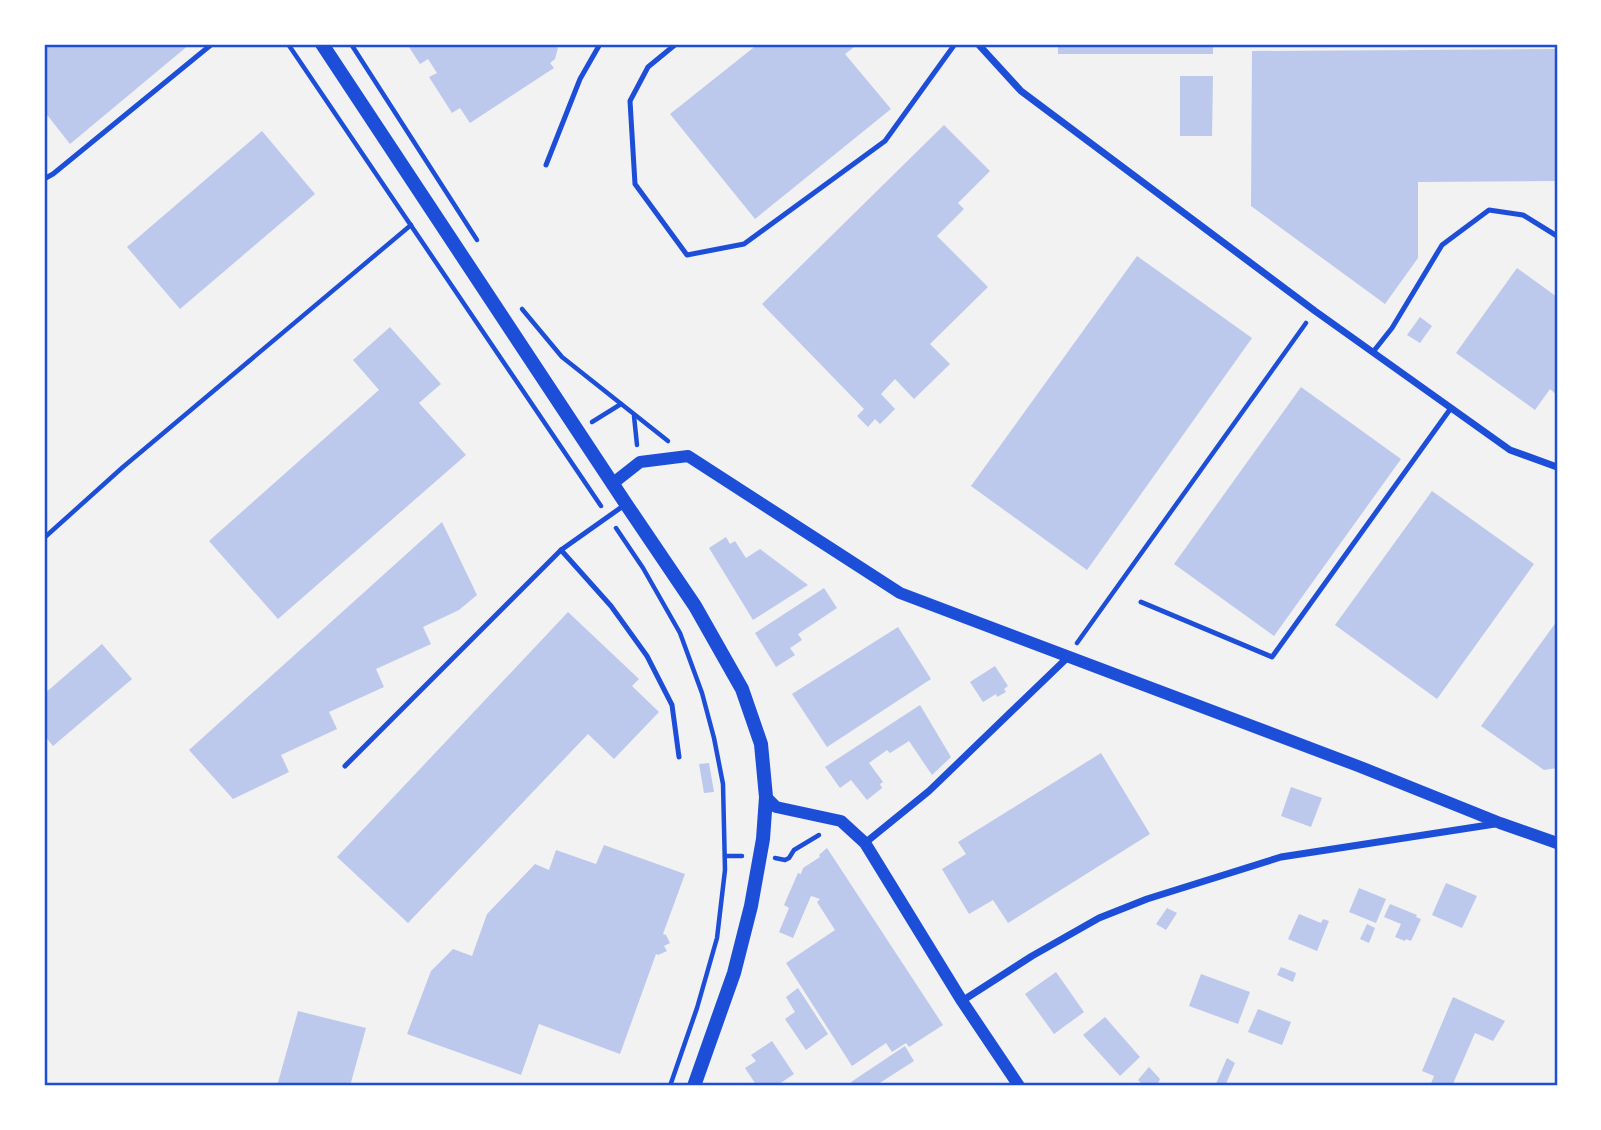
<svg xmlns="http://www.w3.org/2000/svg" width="1601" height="1130" font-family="Rubik,sans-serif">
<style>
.building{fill:#bdc9ec}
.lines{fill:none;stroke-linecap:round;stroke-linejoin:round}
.path{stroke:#1d4ed8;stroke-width:4.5}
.service{stroke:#1d4ed8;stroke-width:5}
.minor{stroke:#1d4ed8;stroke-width:7}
.tertiary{stroke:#1d4ed8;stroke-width:12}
.secondary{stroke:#1d4ed8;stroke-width:14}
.neatline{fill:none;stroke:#1d4ed8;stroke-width:2.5}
</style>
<rect width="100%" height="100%" fill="#f2f2f2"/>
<g class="building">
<path d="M44 44H190L70 144 44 111Z"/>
<path d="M407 44H554L558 48 555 59 550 63 554 68 470 123 460 108 452 113 429 77 437 73 428 59 420 64Z"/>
<path d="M758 44H858L845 54 891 109 755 219 670 114Z"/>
<rect x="1058" y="44" width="155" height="10"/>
<path d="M1557 49V181L1418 182V258L1385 304 1251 206 1252 51Z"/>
<path d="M1180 76H1213L1212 136H1180Z"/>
<path d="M944 125 990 171 958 203 964 209 937 236 988 287 930 344 950 364 914 399 895 379 881 394 895 409 880 424 875 419 868 427 857 416 864 409 762 304Z"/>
<path d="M262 131 315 194 180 309 127 247Z"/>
<path d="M1137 256 1252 338 1087 570 971 486Z"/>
<path d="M1517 268 1557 297V395L1550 389 1535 410 1456 353Z"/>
<path d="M1420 317 1432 326 1420 343 1407 335Z"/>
<path d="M390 327 441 384 419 403 466 455 278 619 209 541 379 390 353 360Z"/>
<path d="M1301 387 1401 459 1274 636 1174 564Z"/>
<path d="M1432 491 1534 564 1437 699 1335 625Z"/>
<path d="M442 522 477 595 459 610 423 627 431 644 376 669 384 687 329 712 337 729 281 755 289 772 233 799 189 750Z"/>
<path d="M726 537 730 544 735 541 746 558 760 549 808 585 753 620 709 548Z"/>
<path d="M824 588 837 608 798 634 802 640 790 648 795 655 776 667 755 633Z"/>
<path d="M568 612 639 679 632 686 659 712 614 759 588 734 408 923 337 857Z"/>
<path d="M1557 621V768L1544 770 1481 726Z"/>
<path d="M898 627 931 679 827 747 792 694Z"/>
<path d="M102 644 132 679 53 746 44 735V694Z"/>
<path d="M995 666 1008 686 1004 689 1006 692 997 697 996 694 983 702 970 682Z"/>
<path d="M920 705 951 757 932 775 909 741 890 753 887 750 869 763 883 782 880 784 882 788 867 800 851 780 840 788 825 767Z"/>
<path d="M1101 753 1150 834 1008 923 993 900 969 914 942 869 966 854 958 842Z"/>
<path d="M709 763 714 792 704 793 699 764Z"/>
<path d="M1291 787 1322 798 1311 827 1281 816Z"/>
<path d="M604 845 685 874 663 934 666 935 670 943 664 946 667 951 658 955 656 954 620 1054 539 1024 521 1075 407 1034 431 971 453 949 472 956 487 914 535 864 549 870 556 850 596 864Z"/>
<path d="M827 848 943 1025 909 1047 906 1043 892 1052 886 1043 852 1066 786 963 835 930 817 902 820 899 811 896 793 938 779 932 789 908 784 905 798 873 801 874 803 868 820 857 819 855Z"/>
<path d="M1446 883 1477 896 1462 928 1432 915Z"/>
<path d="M1359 888 1386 899 1376 923 1349 912Z"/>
<path d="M1390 904 1417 915 1416 917 1421 919 1411 941 1406 939 1405 941 1395 937 1401 924 1384 917Z"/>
<path d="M1167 908 1177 913 1166 930 1156 924Z"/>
<path d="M1299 914 1321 923 1323 919 1329 921 1317 951 1288 939Z"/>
<path d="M1367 924 1375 928 1369 943 1360 939Z"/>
<path d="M1281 967 1296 973 1293 982 1277 975Z"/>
<path d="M1056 972 1084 1012 1054 1034 1025 994Z"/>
<path d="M1201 974 1250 992 1238 1024 1189 1006Z"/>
<path d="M798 988 828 1034 806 1050 785 1019 795 1012 786 997Z"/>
<path d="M1453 997 1505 1021 1493 1041 1475 1033 1452 1086H1430L1434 1076 1422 1071Z"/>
<path d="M1258 1009 1291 1022 1282 1045 1248 1032Z"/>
<path d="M298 1011 366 1028 350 1086H277Z"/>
<path d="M1105 1017 1140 1057 1120 1076 1083 1035Z"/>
<path d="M772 1041 794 1074 776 1086H757L745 1068 756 1061 751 1055Z"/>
<path d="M905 1046 914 1061 875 1086H854L851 1082Z"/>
<path d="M1227 1058 1235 1063 1228 1079 1225 1086H1215Z"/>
<path d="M1149 1067 1160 1079 1157 1086H1144L1138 1080Z"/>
</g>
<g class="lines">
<g class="path">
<path d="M288 44 601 506"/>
<path d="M351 44 477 240"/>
<path d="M522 309 562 357 668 441"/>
<path d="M634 416 637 445"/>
<path d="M592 422 621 404"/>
<path d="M616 528 643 568 680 633 702 693 714 738 723 784 725 870 717 938 697 1008 670 1086"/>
<path d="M44 538 123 467 411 225"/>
<path d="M1077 643 1306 323"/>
<path d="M725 856H742"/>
<path d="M775 858 785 860 789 858 794 850 819 835"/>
</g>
<g class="service">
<path d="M676 44 648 67 630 101 635 184 687 255 744 244 885 141 955 44"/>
<path d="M546 165 580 79 600 44"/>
<path d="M44 179 53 174 212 44"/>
<path d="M1373 352 1392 328 1442 245 1489 210 1523 215 1557 236"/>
<path d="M626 504 561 550 611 606 647 656 672 705 679 757"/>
<path d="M1141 602 1272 657 1451 408"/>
<path d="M345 766 561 550"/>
</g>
<g class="minor">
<path d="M978 44 1021 91 1315 311 1510 450 1557 467"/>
<path d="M865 843 929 791 1067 658"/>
<path d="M962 1001 1032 956 1099 918 1147 899 1281 857 1495 824"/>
</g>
<g class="tertiary">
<path d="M612 484 640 462 688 456 900 593 1358 766 1500 823 1557 843"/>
<path d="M766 797 776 807 841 821 865 843 962 1001 1019 1086"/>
</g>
<path class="secondary" d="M322 44 626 504 695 606 742 689 761 744 766 797 763 839 751 906 734 973 694 1086"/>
</g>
<rect width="1601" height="1130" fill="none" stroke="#ffffff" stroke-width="91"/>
<rect x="46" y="46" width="1510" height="1038" class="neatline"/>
</svg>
